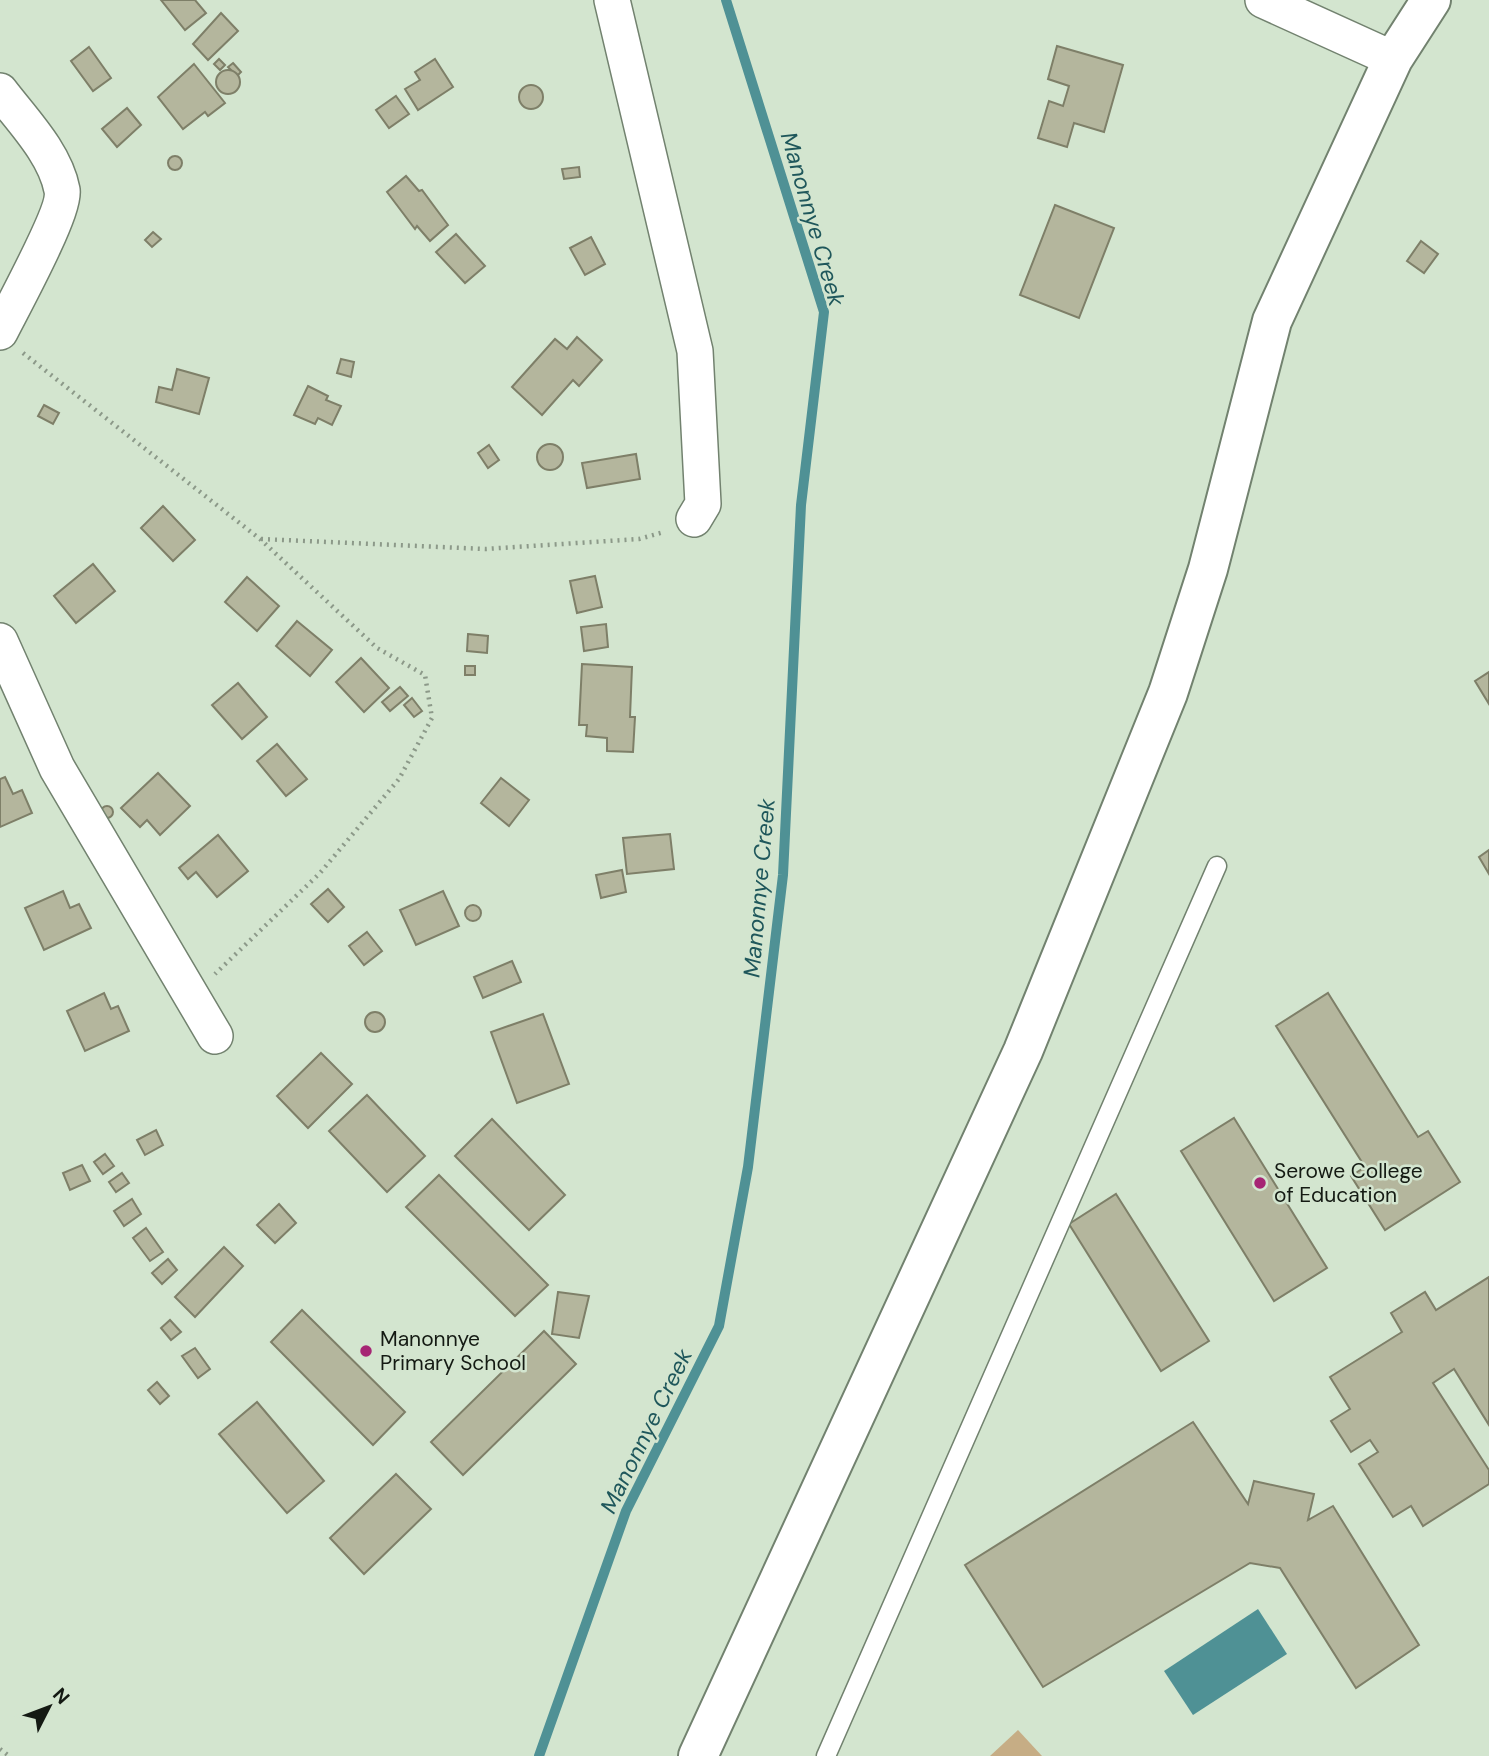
<svg xmlns="http://www.w3.org/2000/svg" width="1489" height="1756" font-family="'DM Sans',sans-serif">
<style>
.green{fill:#c6ad85}
.water{fill:#4f9195}
.lines{fill:none;stroke-linecap:round;stroke-linejoin:round}
.stream{stroke:#4f9195;stroke-width:10}
.building{fill:#b4b69d;stroke:#7e7f68;stroke-width:2}
.service-casing{stroke:#72826f;stroke-width:21}
.minor-casing{stroke:#72826f;stroke-width:38}
.tertiary-casing{stroke:#72826f;stroke-width:42}
.path{stroke:#8c9989;stroke-width:4.5;stroke-dasharray:2 5;stroke-linecap:butt}
.service{stroke:#fff;stroke-width:18}
.minor{stroke:#fff;stroke-width:35}
.tertiary{stroke:#fff;stroke-width:38}
.poi-dot{fill:#a62574;stroke:#d3e5cf;stroke-width:2.5}
.labels{text-anchor:middle;stroke-width:5;stroke-linejoin:round;paint-order:stroke}
.poi-label{font-size:21px;fill:#141a13;stroke:#d3e5cf;text-anchor:start}
.water-label{font-size:23px;font-style:italic;fill:#1f575b;stroke:#d3e5cf}
</style>
<rect width="100%" height="100%" fill="#d3e5cf"/>
<path class="green" d="M1018 1730 1042 1756H990Z"/>
<path class="water" d="M1258 1609 1287 1654 1193 1715 1164 1671Z"/>
<g class="lines">
<path class="stream" d="M539 1756 626 1511 719 1326 748 1167 783 875 801 505 824 312 726 0"/>
</g>
<g class="building">
<path d="M161 0H195L206 13 185 30Z"/>
<path d="M221 13 238 31 208 60 193 44Z"/>
<path d="M1057 46 1123 65 1104 132 1074 123 1067 147 1038 138 1049 101 1063 106 1069 86 1048 79Z"/>
<path d="M89 47 111 78 93 91 71 61Z"/>
<path d="M219 59 225 65 220 70 214 64Z"/>
<path d="M435 59 453 87 418 110 405 89 420 80 415 72Z"/>
<path d="M233 63 241 72 237 76 228 67Z"/>
<path d="M194 64 225 103 208 116 205 112 183 129 158 97Z"/>
<circle cx="228" cy="82" r="12"/>
<circle cx="531" cy="97" r="12"/>
<path d="M396 96 409 114 389 128 376 110Z"/>
<path d="M127 108 141 125 117 147 102 129Z"/>
<circle cx="175" cy="163" r="7"/>
<path d="M579 167 580 177 564 179 562 169Z"/>
<path d="M406 176 419 191 422 190 448 225 430 241 417 226 415 229 387 192Z"/>
<path d="M1055 205 1114 228 1079 318 1020 295Z"/>
<path d="M153 232 161 239 152 247 145 240Z"/>
<path d="M456 234 485 266 465 283 436 252Z"/>
<path d="M591 237 605 264 585 275 570 248Z"/>
<path d="M1421 241 1438 254 1424 273 1407 261Z"/>
<path d="M577 337 602 360 579 386 573 380 542 415 512 387 555 339 567 349Z"/>
<path d="M341 359 354 362 351 377 337 373Z"/>
<path d="M177 369 209 378 199 414 156 402 159 387 172 390Z"/>
<path d="M308 386 328 396 326 400 341 406 332 425 318 418 315 424 294 415Z"/>
<path d="M44 405 59 413 53 424 38 416Z"/>
<circle cx="550" cy="457" r="13"/>
<path d="M489 445 499 460 488 468 478 453Z"/>
<path d="M636 454 640 479 587 488 582 463Z"/>
<path d="M163 506 195 540 173 561 141 528Z"/>
<path d="M93 564 115 591 76 623 54 596Z"/>
<path d="M595 576 602 607 577 613 570 581Z"/>
<path d="M247 577 279 606 257 631 225 602Z"/>
<path d="M297 621 332 650 310 676 276 646Z"/>
<path d="M606 624 608 647 584 651 581 627Z"/>
<path d="M468 634 488 636 487 653 467 651Z"/>
<path d="M361 658 389 688 364 712 336 682Z"/>
<path d="M582 664 632 667 630 717H635L633 752 607 751V738L586 736 587 725H579Z"/>
<rect x="465" y="666" width="10" height="9"/>
<path d="M1489 672V704L1475 681Z"/>
<path d="M238 683 267 717 242 739 212 705Z"/>
<path d="M400 687 408 696 390 711 382 702Z"/>
<path d="M412 698 422 711 414 717 404 705Z"/>
<path d="M277 744 307 779 286 796 257 761Z"/>
<path d="M158 773 190 806 160 835 147 820 140 827 121 808Z"/>
<path d="M5 777 13 794 22 790 32 813 0 827V779Z"/>
<path d="M501 778 529 800 509 826 481 803Z"/>
<circle cx="107" cy="812" r="6"/>
<path d="M670 834 674 869 627 874 623 838Z"/>
<path d="M218 835 248 871 217 897 196 872 188 879 179 868Z"/>
<path d="M1489 850V874L1479 857Z"/>
<path d="M622 870 626 892 601 898 596 875Z"/>
<path d="M328 889 344 907 328 922 311 904Z"/>
<path d="M63 891 70 908 79 904 91 928 44 950 25 908Z"/>
<path d="M443 891 459 926 416 945 400 910Z"/>
<circle cx="473" cy="913" r="8"/>
<path d="M367 932 382 951 364 965 349 946Z"/>
<path d="M512 961 521 982 483 998 474 977Z"/>
<path d="M104 993 111 1009 118 1006 129 1031 85 1051 67 1011Z"/>
<path d="M1328 993 1418 1137 1428 1131 1460 1182 1385 1230 1351 1176 1365 1167 1276 1026Z"/>
<circle cx="375" cy="1022" r="10"/>
<path d="M543 1014 569 1084 517 1103 491 1032Z"/>
<path d="M321 1053 352 1084 308 1128 277 1096Z"/>
<path d="M367 1095 425 1156 387 1192 329 1131Z"/>
<path d="M1234 1118 1327 1268 1274 1301 1181 1151Z"/>
<path d="M492 1119 565 1195 529 1230 455 1156Z"/>
<path d="M156 1130 163 1145 145 1155 137 1140Z"/>
<path d="M105 1154 114 1166 103 1174 94 1162Z"/>
<path d="M82 1165 90 1181 70 1190 63 1173Z"/>
<path d="M122 1173 129 1183 116 1192 109 1182Z"/>
<path d="M439 1175 548 1285 515 1316 406 1207Z"/>
<path d="M1116 1194 1209 1341 1161 1371 1069 1224Z"/>
<path d="M132 1199 141 1214 124 1226 114 1211Z"/>
<path d="M279 1204 296 1223 275 1243 257 1225Z"/>
<path d="M146 1228 163 1252 150 1261 133 1238Z"/>
<path d="M224 1247 243 1266 195 1317 175 1297Z"/>
<path d="M168 1259 177 1270 162 1284 152 1273Z"/>
<path d="M1489 1277V1425L1454 1369 1433 1383 1489 1470V1484L1423 1526 1411 1506 1393 1517 1359 1464 1378 1452 1370 1440 1351 1452 1331 1421 1350 1409 1330 1377 1402 1332 1391 1313 1425 1292 1436 1310Z"/>
<path d="M558 1292 589 1296 579 1338 552 1334Z"/>
<path d="M302 1310 405 1412 373 1445 271 1342Z"/>
<path d="M170 1320 181 1332 171 1340 161 1328Z"/>
<path d="M544 1331 576 1364 463 1475 431 1442Z"/>
<path d="M195 1348 210 1369 198 1378 182 1356Z"/>
<path d="M157 1382 169 1396 160 1404 148 1390Z"/>
<path d="M257 1402 324 1481 287 1513 219 1434Z"/>
<path d="M1193 1422 1248 1504 1254 1481 1314 1494 1308 1520 1333 1506 1419 1645 1356 1688 1280 1568 1250 1563 1043 1687 965 1565Z"/>
<path d="M396 1474 431 1509 364 1574 330 1538Z"/>
</g>
<g class="lines">
<g class="service-casing">
<path id="service" d="M826 1756 1217 866"/>
</g>
<g class="minor-casing">
<g id="minor">
<path d="M612 0 695 351 703 504 694 519"/>
<path d="M1263 0 1393 59"/>
<path d="M0 91C22 120 55 153 62 190 66 210 12 308 0 332"/>
<path d="M0 641 57 768 215 1036"/>
</g>
</g>
<g class="tertiary-casing">
<path id="tertiary" d="M698 1756 1023 1051 1168 693 1208 569 1272 321 1393 59 1431 0"/>
</g>
<g class="path">
<path d="M23 353 260 539 377 648 425 675 432 718 399 779 320 873 215 974"/>
<path d="M261 539 485 549 639 539 664 532"/>
<path d="M0 1749 9 1756"/>
</g>
<use href="#service" class="service"/>
<use href="#minor" class="minor"/>
<use href="#tertiary" class="tertiary"/>
</g>
<g class="poi-dot">
<circle cx="1260" cy="1183" r="7"/>
<circle cx="366" cy="1351" r="7"/>
</g>
<g class="labels">
<g class="poi-label">
<text x="1274" y="1178">Serowe College<tspan x="1274" dy="24">of Education</tspan></text>
<text x="380" y="1346">Manonnye<tspan x="380" dy="24">Primary School</tspan></text>
</g>
<g class="water-label">
<text transform="translate(813 219) rotate(74)" y="8">Manonnye Creek</text>
<text transform="translate(759 888) rotate(-85)" y="8">Manonnye Creek</text>
<text transform="translate(646 1431) rotate(-64)" y="8">Manonnye Creek</text>
</g>
</g>
<g transform="translate(49 1707) rotate(48)" stroke="#d3e5cf" stroke-width="5" paint-order="stroke">
<path d="M0-5L12 26L0 18L-12 26Z" fill="#141a13"/>
<text y="-10" font-size="19" font-weight="bold" text-anchor="middle" fill="#141a13">N</text>
</g>
</svg>
